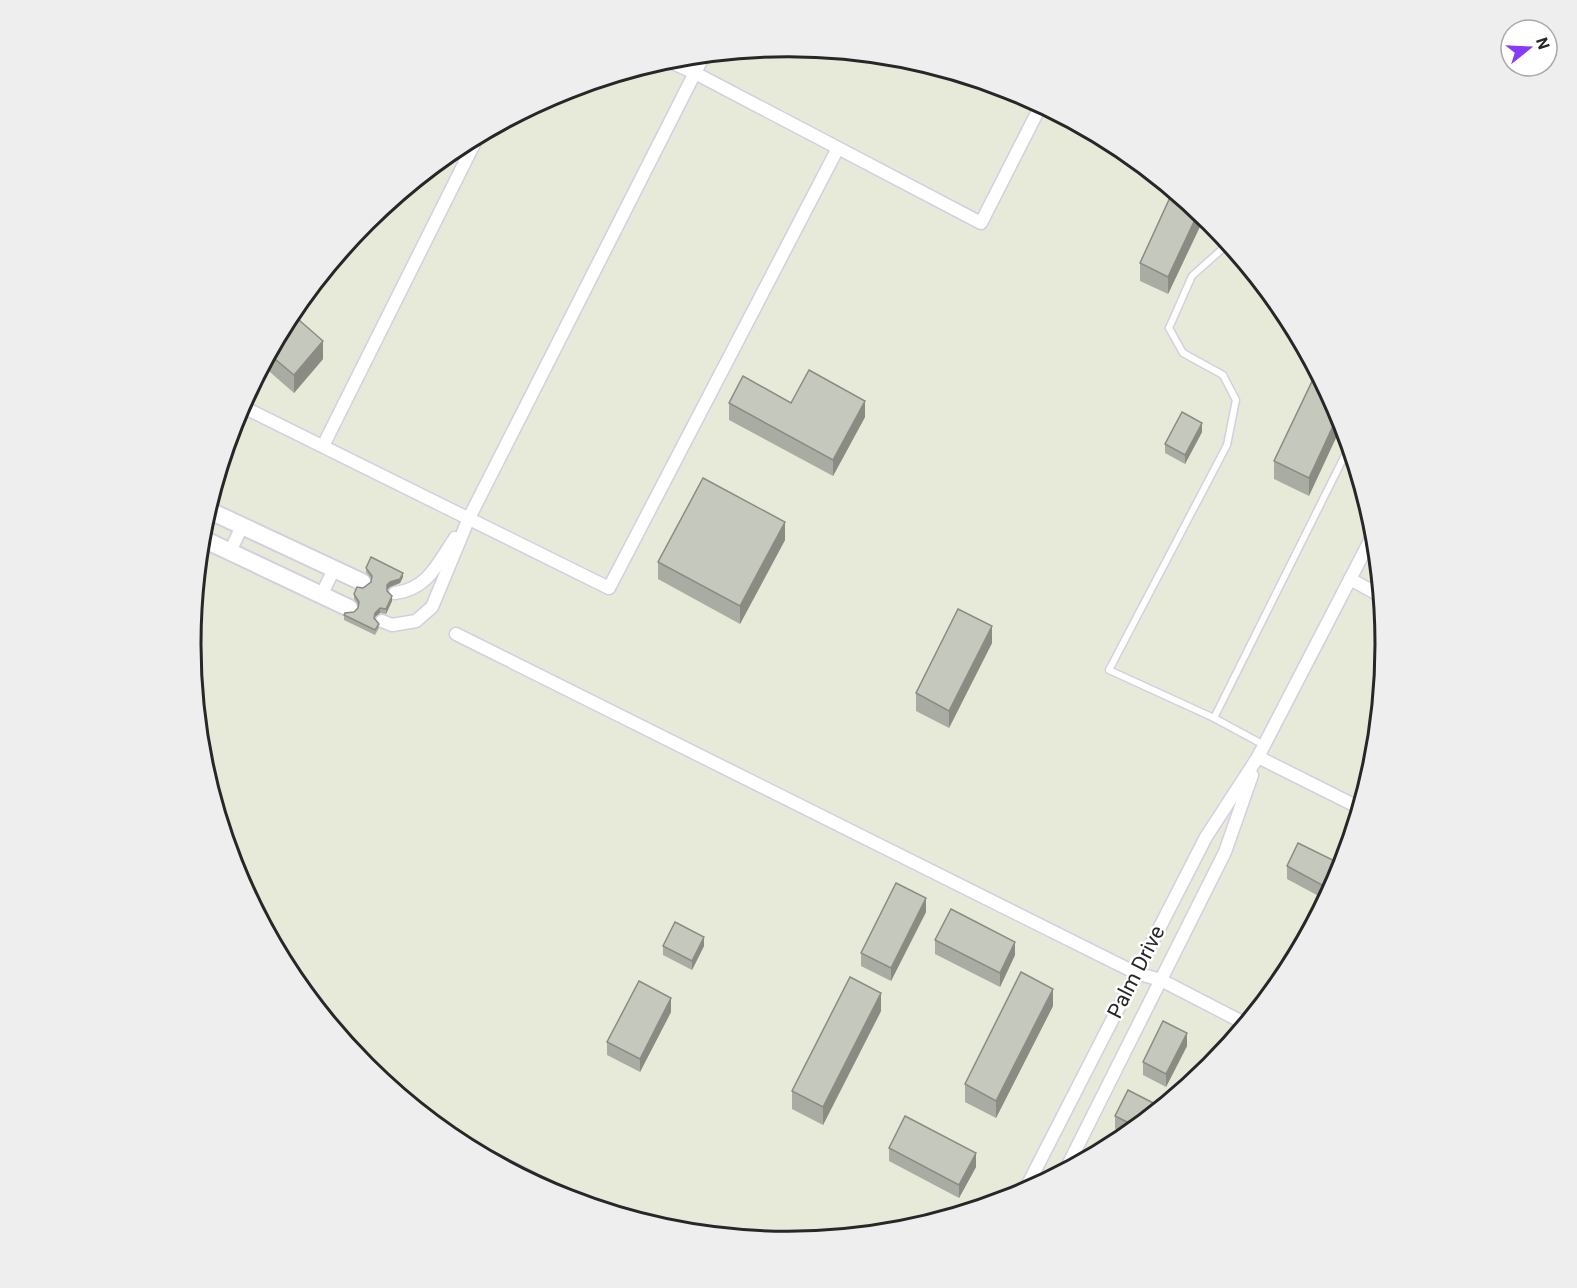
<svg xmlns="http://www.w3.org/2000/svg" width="1577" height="1288" font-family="Roboto,sans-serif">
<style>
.pitch{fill:#91e893}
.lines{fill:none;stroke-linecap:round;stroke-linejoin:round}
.service-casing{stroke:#d6cee0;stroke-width:9}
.minor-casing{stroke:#d6cee0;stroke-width:15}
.secondary-casing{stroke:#d6cee0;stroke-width:20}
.service{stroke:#fff;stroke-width:6}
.minor{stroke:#fff;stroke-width:12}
.secondary{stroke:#fff;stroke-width:16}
.wall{fill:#a9aca2}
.shaded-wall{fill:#8a8c84}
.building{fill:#c5c8bc;stroke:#8a8c84;stroke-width:1.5}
.labels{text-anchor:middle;stroke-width:5;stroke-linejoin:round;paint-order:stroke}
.street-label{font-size:21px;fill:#272727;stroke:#fff}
.rim{fill:none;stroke:#272727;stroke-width:3}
</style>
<rect width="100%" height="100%" fill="#e7ead9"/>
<path class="pitch" d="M925 64 967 77 963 84Z"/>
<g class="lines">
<g class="service-casing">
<g id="service">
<path d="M1229 243 1192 276 1169 328 1183 353 1223 375 1236 400 1227 445 1109 670 1214 718 1264 745"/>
<path d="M1214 718 1350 445"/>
</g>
</g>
<g class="minor-casing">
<g id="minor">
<path d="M666 60 695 73 981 223 1041 105"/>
<path d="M241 406 609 588 838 148"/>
<path d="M323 446 478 136"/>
<path d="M230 552 242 526"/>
<path d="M1350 579 1381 596"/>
<path d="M395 593C428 589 438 563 455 538"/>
<path d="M322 594 334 569"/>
<path d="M382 621 392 625 416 621 432 607 469 518 704 55"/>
<path d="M456 634 1136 973 1161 980 1246 1024"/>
<path d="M1258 757 1360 808"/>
<path d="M454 1139 577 1201"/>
<path d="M1065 1171 1225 852 1252 775"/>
<path d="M1024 1192 1206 837 1258 757 1375 531"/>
</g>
</g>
<g class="secondary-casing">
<g id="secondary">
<path d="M208 510 362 582"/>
<path d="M201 538 349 608"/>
</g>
</g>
<use href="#service" class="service"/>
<use href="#minor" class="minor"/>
<use href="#secondary" class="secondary"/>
</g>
<g class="wall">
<path d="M1173 191 1205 216 1168 294 1140 281V263Z"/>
<path d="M291 313 323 359 294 393 263 366Z"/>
<path d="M1317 371 1309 496 1274 479V461Z"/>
<path d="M729 403 865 417 833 476 729 420Z"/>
<path d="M1202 432 1185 464 1165 453V444Z"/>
<path d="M785 540 740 624 658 579V562Z"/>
<path d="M366 568 403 577 400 583 390 587 387 590 392 601 386 614 380 613 375 617 379 628 375 635 344 620V615L354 612 358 608 359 606 354 599V594L371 582 372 580 366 572Z"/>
<path d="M992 643 949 728 916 711V693Z"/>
<path d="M1287 866 1340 873 1326 900 1287 879Z"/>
<path d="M926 912 891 981 861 966V953Z"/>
<path d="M935 940 1015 955 1000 987 935 954Z"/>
<path d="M663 946H704L692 970 663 955Z"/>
<path d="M1053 1006 996 1118 965 1102V1084Z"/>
<path d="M881 1011 823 1125 792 1109V1091Z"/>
<path d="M671 1012 640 1072 607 1055V1042Z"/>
<path d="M1187 1046 1166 1087 1143 1075V1062Z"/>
<path d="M1161 1107 1127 1135 1115 1129V1116Z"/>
<path d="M889 1148 976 1167 959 1198 889 1161Z"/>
</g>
<g class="shaded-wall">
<path d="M1199 211 1205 216 1168 294V277Z"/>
<path d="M323 341V359L294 393V375Z"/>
<path d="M865 401V417L833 476V460Z"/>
<path d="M1339 413 1343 423 1309 496V478Z"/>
<path d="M1202 423V432L1185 464V455Z"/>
<path d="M785 522V540L740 624V606Z"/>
<path d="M403 573V577L400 583 390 587 387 590V585L390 582Z"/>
<path d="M392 596V601L386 614V609Z"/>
<path d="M380 608V613L375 617 374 623 375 613Z"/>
<path d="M992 626V643L949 728V711Z"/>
<path d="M926 898V912L891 981V968Z"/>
<path d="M704 937V946L692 970V961Z"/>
<path d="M1015 942V955L1000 987V973Z"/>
<path d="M1053 989V1006L996 1118V1101Z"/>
<path d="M881 993V1011L823 1125V1107Z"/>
<path d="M671 998V1012L640 1072V1059Z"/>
<path d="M1187 1033V1046L1166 1087V1074Z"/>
<path d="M976 1153V1167L959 1198V1185Z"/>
</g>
<g class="building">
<path d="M1173 191 1199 211 1168 277 1140 263Z"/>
<path d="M291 313 323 341 294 375 269 354Z"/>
<path d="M809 370 865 401 833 460 729 403 743 376 791 403Z"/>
<path d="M1317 371 1339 413 1309 478 1274 461Z"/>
<path d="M1182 412 1202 423 1185 455 1165 444Z"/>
<path d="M703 478 785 522 740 606 658 562Z"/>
<path d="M371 557 403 573 400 579 390 582 387 585V591L392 596 386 609 380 608 375 613 374 618 379 624 375 630 344 615 345 613 354 612 358 608 359 602 354 594 357 587 363 588 371 582 372 576 366 568Z"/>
<path d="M958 609 992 626 949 711 916 693Z"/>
<path d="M1298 843 1343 865 1340 873 1331 890 1287 866Z"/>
<path d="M896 883 926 898 891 968 861 953Z"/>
<path d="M951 909 1015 942 1000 973 935 940Z"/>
<path d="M675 922 704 937 692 961 663 946Z"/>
<path d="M1021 972 1053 989 996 1101 965 1084Z"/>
<path d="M850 977 881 993 823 1107 792 1091Z"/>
<path d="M639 981 671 998 640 1059 607 1042Z"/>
<path d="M1163 1021 1187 1033 1166 1074 1143 1062Z"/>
<path d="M1128 1090 1161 1107 1137 1127 1115 1116Z"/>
<path d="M905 1116 976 1153 959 1185 889 1148Z"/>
</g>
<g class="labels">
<g class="street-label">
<text transform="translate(1136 972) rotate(-63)" y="7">Palm Drive</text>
</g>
</g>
<path d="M0 0H1577V1288H0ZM201 644a587 587 0 1 1 1174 0a587 587 0 1 1-1174 0Z" fill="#eee" fill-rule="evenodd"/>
<path class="rim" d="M201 644a587 587 0 1 1 1174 0a587 587 0 1 1-1174 0Z"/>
<g transform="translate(1529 48) rotate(72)"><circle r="28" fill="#ffffff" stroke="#a9a9a9" stroke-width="1.5"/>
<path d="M0-4.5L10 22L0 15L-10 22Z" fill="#883af6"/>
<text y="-9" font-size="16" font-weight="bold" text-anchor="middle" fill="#272727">N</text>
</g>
</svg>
